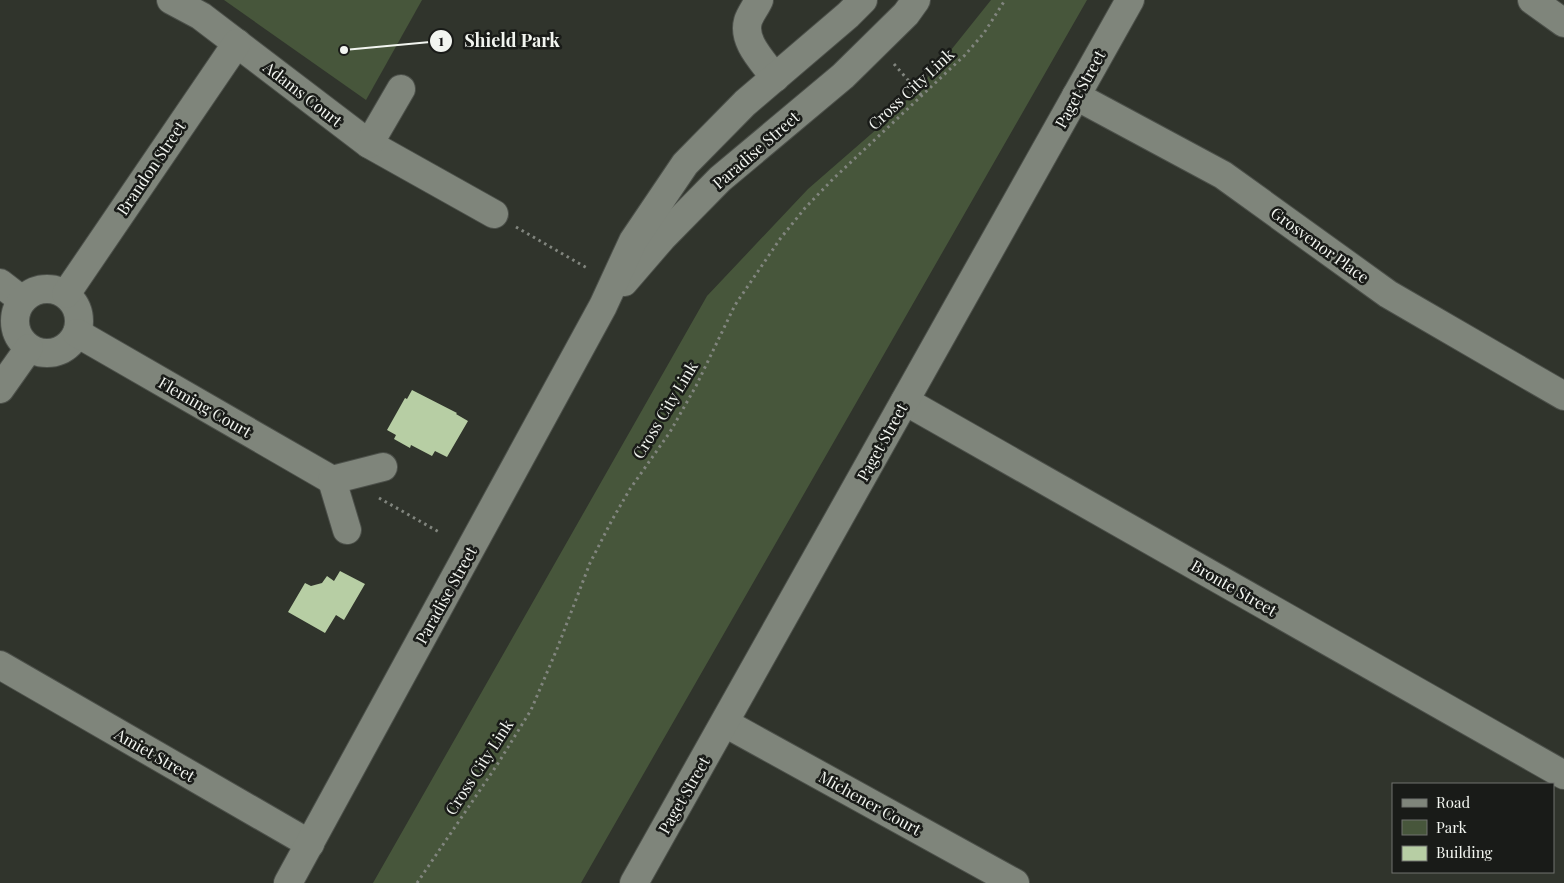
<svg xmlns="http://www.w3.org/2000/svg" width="1564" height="883" font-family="'Playfair Display',serif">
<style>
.green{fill:#47563b}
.building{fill:#b7cea4}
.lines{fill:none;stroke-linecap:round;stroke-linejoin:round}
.minor-casing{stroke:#4c504a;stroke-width:30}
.path{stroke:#81857e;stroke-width:3;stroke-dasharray:2.5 4;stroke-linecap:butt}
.minor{stroke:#7f857b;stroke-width:28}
.labels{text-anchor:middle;stroke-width:5;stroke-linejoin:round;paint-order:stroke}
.street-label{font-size:16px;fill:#f2f5f0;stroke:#191b18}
.leader{fill:none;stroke:#f2f5f0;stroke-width:2}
.callout-dot{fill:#f2f5f0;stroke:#191b18;stroke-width:2}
.mark-label{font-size:15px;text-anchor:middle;font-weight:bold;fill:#111}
.callout-label{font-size:18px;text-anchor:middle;font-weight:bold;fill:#f2f5f0;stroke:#191b18;stroke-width:5;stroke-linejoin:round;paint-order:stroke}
</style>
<rect width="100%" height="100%" fill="#30342c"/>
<g class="green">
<path d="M224 0H422L366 100Z"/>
<path d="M991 0H1087L581 883H373L707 296 808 189 878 128 909 98 939 65Z"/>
</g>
<g class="building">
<path d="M412 390 457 413 456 414 468 421 447 457 435 451 432 456 411 445 410 448 394 439 396 435 387 430 405 398 407 399Z"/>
<path d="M340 571 365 584 344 620 336 615 325 633 288 612 305 583 311 586 322 583 327 576 334 581Z"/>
</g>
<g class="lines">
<g class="minor-casing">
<g id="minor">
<path d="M171 0 201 16 369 144 494 214"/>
<path d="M759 0C756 7 750 14 748 21 742 42 764 62 775 78"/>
<path d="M1532 0 1564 23"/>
<path d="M1076 96 1223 175 1388 294 1564 396"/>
<path d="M369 144 401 89"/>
<path d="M624 282 662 238 720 179 843 76 906 14 916 0"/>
<path d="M0 283 22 300"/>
<circle cx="47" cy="321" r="32"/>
<path d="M66 294 237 43"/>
<path d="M77 333 332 480"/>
<path d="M0 389 29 348"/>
<path d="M905 401 1564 775"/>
<path d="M347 530 332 480 383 467"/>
<path d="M0 665 310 844"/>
<path d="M725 723 1015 883"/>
<path d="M288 883 603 306 633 241 685 164 745 103 848 15 863 0"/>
<path d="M634 883 1130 0"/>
</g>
</g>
<g class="path">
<path d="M894 64 922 96"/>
<path d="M516 227 587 268"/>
<path d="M379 498 439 532"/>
<path d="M417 883 497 765 531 710 557 649 590 563 612 520 630 489 670 432 696 386 735 305 780 239 805 208 834 178 965 55 984 33 1005 0"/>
</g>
<use href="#minor" class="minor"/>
</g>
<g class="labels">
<g class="street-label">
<text transform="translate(911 89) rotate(-43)" y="6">Cross City Link</text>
<text transform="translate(1080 89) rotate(-61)" y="6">Paget Street</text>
<text transform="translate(303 94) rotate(38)" y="6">Adams Court</text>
<text transform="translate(756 150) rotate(-41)" y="6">Paradise Street</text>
<text transform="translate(151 168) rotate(-56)" y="6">Brandon Street</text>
<text transform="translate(1320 245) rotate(36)" y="6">Grosvenor Place</text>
<text transform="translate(205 407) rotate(30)" y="6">Fleming Court</text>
<text transform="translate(665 410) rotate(-59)" y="6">Cross City Link</text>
<text transform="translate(882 442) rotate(-61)" y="6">Paget Street</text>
<text transform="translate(1234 588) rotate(30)" y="6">Bronte Street</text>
<text transform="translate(446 595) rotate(-61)" y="6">Paradise Street</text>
<text transform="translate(155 755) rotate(30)" y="6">Amiet Street</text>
<text transform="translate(479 767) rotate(-57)" y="6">Cross City Link</text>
<text transform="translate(684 795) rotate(-60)" y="6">Paget Street</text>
<text transform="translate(870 803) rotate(29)" y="6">Michener Court</text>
</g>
</g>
<path class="leader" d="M344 50L441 41"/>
<g class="callout-dot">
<circle cx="344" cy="50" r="5"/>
<circle cx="441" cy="41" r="12"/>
</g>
<g class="mark-label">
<text x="441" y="46">1</text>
</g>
<g class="callout-label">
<text x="512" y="47">Shield Park</text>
</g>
<rect x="1392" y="783" width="162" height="90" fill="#191b18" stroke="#70726e"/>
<rect x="1402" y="799" width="25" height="8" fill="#7f857b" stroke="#70726e"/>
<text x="1436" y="808" font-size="15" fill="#f2f5f0">Road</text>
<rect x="1402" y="820" width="25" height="15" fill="#47563b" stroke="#70726e"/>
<text x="1436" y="833" font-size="15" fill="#f2f5f0">Park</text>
<rect x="1402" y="846" width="25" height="15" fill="#b7cea4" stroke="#70726e"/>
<text x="1436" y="858" font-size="15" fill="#f2f5f0">Building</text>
</svg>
